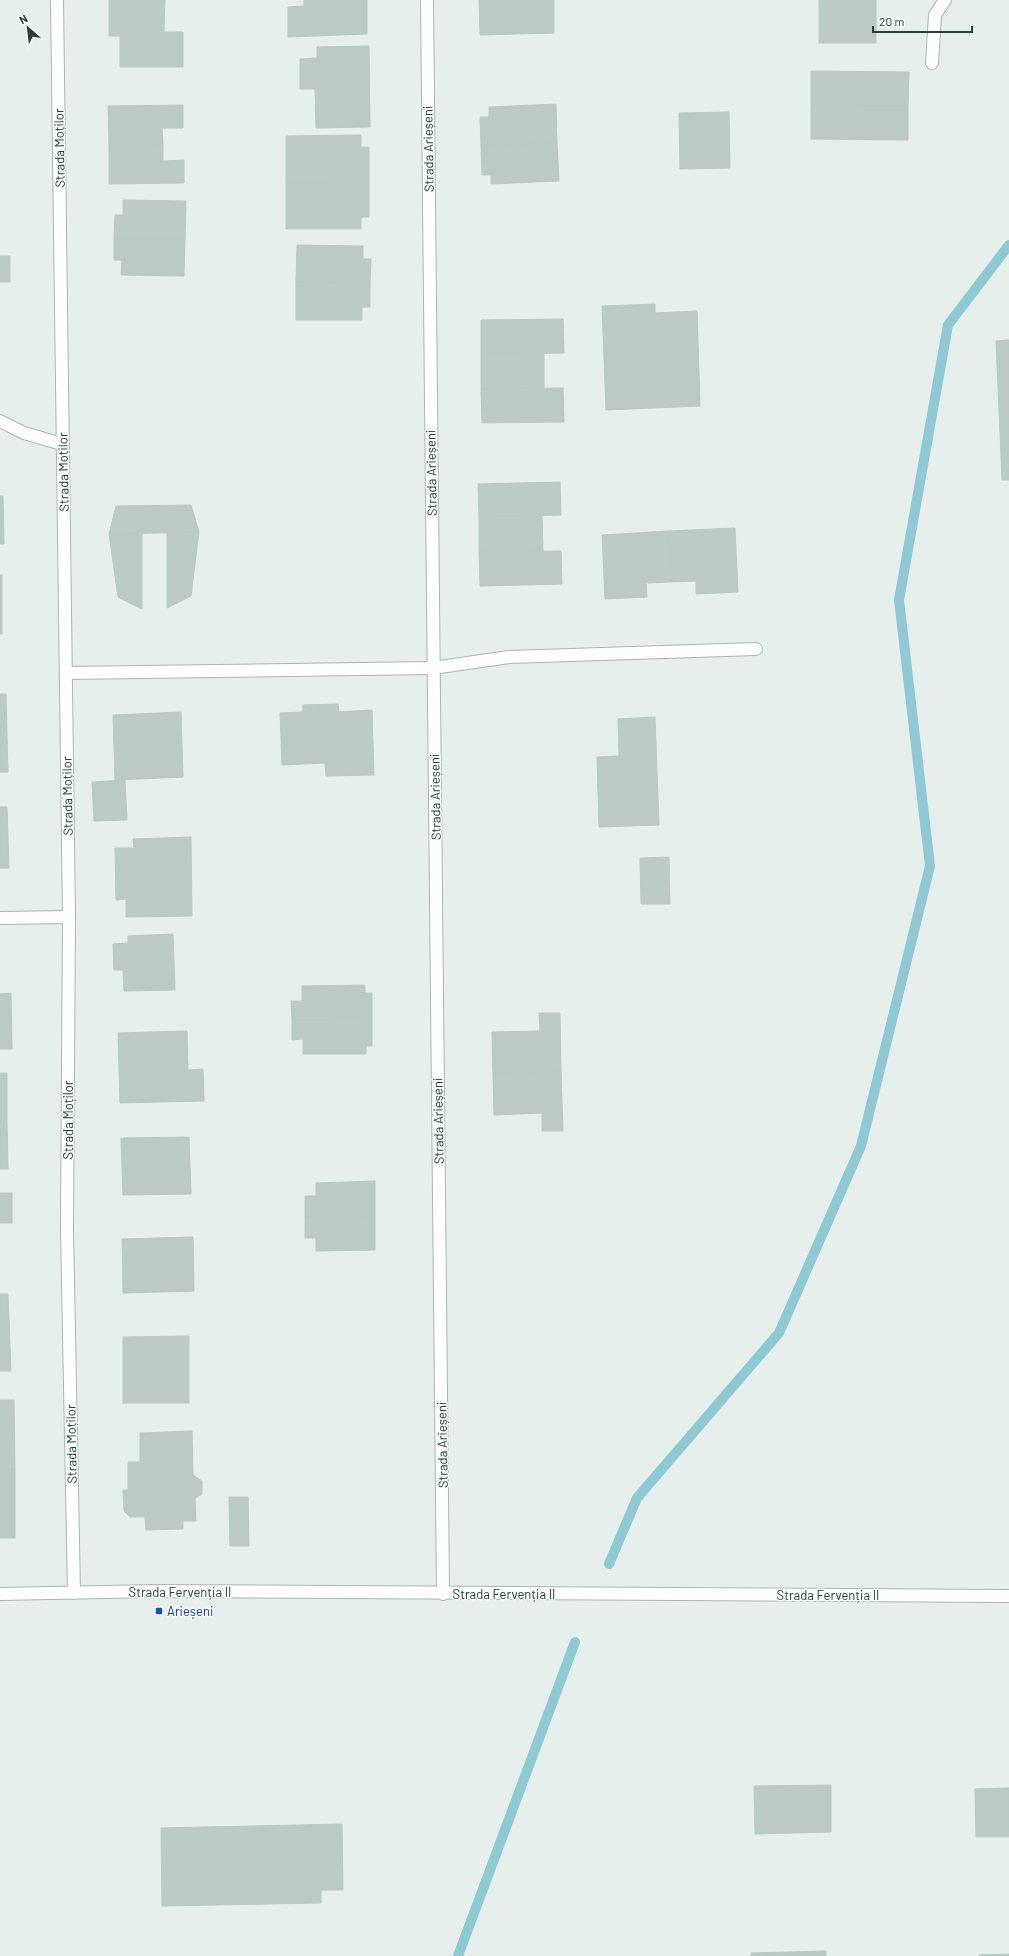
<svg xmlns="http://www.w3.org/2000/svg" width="1009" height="1956" font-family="Barlow,sans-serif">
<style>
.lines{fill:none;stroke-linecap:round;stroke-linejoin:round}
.stream{stroke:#8ec9d4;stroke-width:10}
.building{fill:#bbcac4;stroke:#b8c9c2}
.service-casing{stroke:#a8b8b2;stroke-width:14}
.minor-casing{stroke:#a8b8b2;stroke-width:14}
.tertiary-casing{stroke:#a8b8b2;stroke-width:14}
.service{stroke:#fff;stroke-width:12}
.minor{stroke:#fff;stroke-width:12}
.tertiary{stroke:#fff;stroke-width:12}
.transit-dot{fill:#1a4fb4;stroke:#f7fbf9;stroke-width:1.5}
.labels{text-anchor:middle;stroke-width:3;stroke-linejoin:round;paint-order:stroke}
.street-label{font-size:13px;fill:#24423a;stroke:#f7fbf9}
.transit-label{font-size:13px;fill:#164399;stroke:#f7fbf9;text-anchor:start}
</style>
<rect width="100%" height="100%" fill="#e6efeb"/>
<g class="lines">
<g class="stream">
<path d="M609 1564 637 1498 779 1333 861 1146 930 866 899 600 948 325 1009 245"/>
<path d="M458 1956 575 1642"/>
</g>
</g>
<g class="building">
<path d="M109 0H165L164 32H183V67H120V36H109Z"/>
<path d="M304 0H367V34L288 37V7L304 6Z"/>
<path d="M479 0H554V33L480 35Z"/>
<rect x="819" y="0" width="57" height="43"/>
<path d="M369 46 370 127 316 128 315 89H300V59L317 58V47Z"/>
<path d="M811 71 909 72 908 106 811 105Z"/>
<path d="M556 104 557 143 481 146 480 117H489V107Z"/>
<path d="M183 105V128H162L163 144 109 145 108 106Z"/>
<path d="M811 105 908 106V140L811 139Z"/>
<path d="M729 112 730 168 680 169 679 113Z"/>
<path d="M361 135V147H369V182L286 183V136Z"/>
<path d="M557 143 559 181 491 184V175H482L481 146Z"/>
<path d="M163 144V161L184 160V183L109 184V145Z"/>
<path d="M369 182V217H361V229H286V183Z"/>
<path d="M123 200 186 201 185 238H114L115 215H123Z"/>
<path d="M114 238H185L184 276 121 275 122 260H114Z"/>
<path d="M297 245 363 246V259H371L370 283 296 282Z"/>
<rect x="0" y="256" width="10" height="26"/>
<path d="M296 282 370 283V307H362V320H296Z"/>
<path d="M655 304V313L697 311 700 406 606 410 602 306Z"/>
<path d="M563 319 564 353 481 354V320Z"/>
<path d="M1009 340V480H1002L996 341Z"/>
<path d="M544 353V388L481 389V354Z"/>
<path d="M563 388 564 422 482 423 481 389Z"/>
<path d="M560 482 561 515 479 517 478 484Z"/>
<path d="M0 496H3L4 544H0Z"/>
<path d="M191 505 199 532 109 534 116 506Z"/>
<path d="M542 515 543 551 479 552V517Z"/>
<path d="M735 528 738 592 696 594V581L671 582 669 531Z"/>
<path d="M669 531 671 582 646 583 647 597 605 599 602 535Z"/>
<path d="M199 532 191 596 167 608V533Z"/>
<path d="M109 534H142V609L118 597Z"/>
<path d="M561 551 562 584 480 586 479 552Z"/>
<rect x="0" y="575" width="2" height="59"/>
<path d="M0 694H6L7 733H0Z"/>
<path d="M338 704 339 712 372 710 374 775 326 776 325 763 282 765 280 713 303 712V705Z"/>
<path d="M181 712 183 777 115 780 113 715Z"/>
<path d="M655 717 659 825 599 827 597 757 619 756 618 719Z"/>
<path d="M0 733H7L8 772H0Z"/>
<path d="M125 780 127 820 94 821 92 782Z"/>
<path d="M0 807H7L9 868H0Z"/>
<path d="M191 837 192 916 126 917V899L116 900 115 848H134L133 839Z"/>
<path d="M669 857 670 904H641L640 858Z"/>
<path d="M173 934 175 990 124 991 123 970H114L113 944 128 943V936Z"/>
<path d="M365 985V993H372V1019L292 1020 291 1001H302V986Z"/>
<path d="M11 993 12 1049H0V994Z"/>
<path d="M539 1013H560L561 1072 493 1074 492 1032 540 1031Z"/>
<path d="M372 1019V1046H366V1054H303V1039L292 1040V1020Z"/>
<path d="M187 1031 188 1070 203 1069 204 1101 120 1103 118 1033Z"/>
<path d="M561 1072 563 1131H542V1113L494 1115 493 1074Z"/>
<path d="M0 1073H7V1121L0 1122Z"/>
<path d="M7 1121 8 1169H0V1122Z"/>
<path d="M189 1137 191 1194 123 1195 121 1138Z"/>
<path d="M375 1181V1216L305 1217V1196H316V1183Z"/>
<rect x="0" y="1193" width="12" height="30"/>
<path d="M375 1216V1250L316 1251V1238H305V1217Z"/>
<path d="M193 1237 194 1291 123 1293 122 1239Z"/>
<path d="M0 1294H8L11 1371H0Z"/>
<path d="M189 1336V1403H123V1337Z"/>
<path d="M0 1400H14L15 1469H0Z"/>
<path d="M192 1431 193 1475 202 1481V1494L195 1498 196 1521H183V1529L146 1530 145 1517H130L124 1511 123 1490H128V1462H140V1433Z"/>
<rect x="0" y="1469" width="15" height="69"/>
<path d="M229 1497H248L249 1546H230Z"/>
<path d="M831 1785V1832L755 1834 754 1786Z"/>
<path d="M1009 1788V1837H976L975 1789Z"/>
<path d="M342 1824 343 1890H321V1903L162 1906 161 1828Z"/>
<path d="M826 1951V1956H751V1953Z"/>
<path d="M1009 1954V1956H979V1955Z"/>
</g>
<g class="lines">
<g class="service-casing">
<path id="service" d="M932 63 935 15 945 0"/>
</g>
<g class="minor-casing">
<g id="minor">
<path d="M57 0 69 917 67 1229 74 1593"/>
<path d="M427 0 443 1594"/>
<path d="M0 421 24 433 62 444"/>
<path d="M66 673 433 668 509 657 756 649"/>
<path d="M0 918 69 917"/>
</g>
</g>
<g class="tertiary-casing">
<path id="tertiary" d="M0 1594 154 1591 1009 1596"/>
</g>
<use href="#service" class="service"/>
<use href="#minor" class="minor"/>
<use href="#tertiary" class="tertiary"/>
</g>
<rect class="transit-dot" x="155" y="1607" width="8" height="8" rx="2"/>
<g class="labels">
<g class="street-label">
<text transform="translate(59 148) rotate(-91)" y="5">Strada Moților</text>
<text transform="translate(428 149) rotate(-91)" y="5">Strada Arieșeni</text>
<text transform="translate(63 472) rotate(-91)" y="5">Strada Moților</text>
<text transform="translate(431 473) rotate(-91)" y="5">Strada Arieșeni</text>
<text transform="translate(67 796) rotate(-91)" y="5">Strada Moților</text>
<text transform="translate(435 797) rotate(-91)" y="5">Strada Arieșeni</text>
<text transform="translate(68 1120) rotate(-90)" y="5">Strada Moților</text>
<text transform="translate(438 1121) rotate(-91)" y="5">Strada Arieșeni</text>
<text transform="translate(71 1444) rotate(-91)" y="5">Strada Moților</text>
<text transform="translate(442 1445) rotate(-91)" y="5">Strada Arieșeni</text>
<text x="180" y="1597">Strada Fervenția II</text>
<text x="504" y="1599">Strada Fervenția II</text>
<text x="828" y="1600">Strada Fervenția II</text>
</g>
<g class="transit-label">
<text x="167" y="1616">Arieșeni</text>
</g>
</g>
<g transform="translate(28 28) rotate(332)" stroke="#f7fbf9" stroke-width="3" paint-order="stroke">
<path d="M0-3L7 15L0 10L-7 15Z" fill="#24423a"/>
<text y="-6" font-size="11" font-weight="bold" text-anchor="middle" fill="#24423a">N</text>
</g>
<path d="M873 26v6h99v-6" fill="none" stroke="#24423a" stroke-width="2"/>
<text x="879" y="26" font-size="12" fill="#24423a" stroke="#f7fbf9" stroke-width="3" paint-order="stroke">20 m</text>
</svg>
